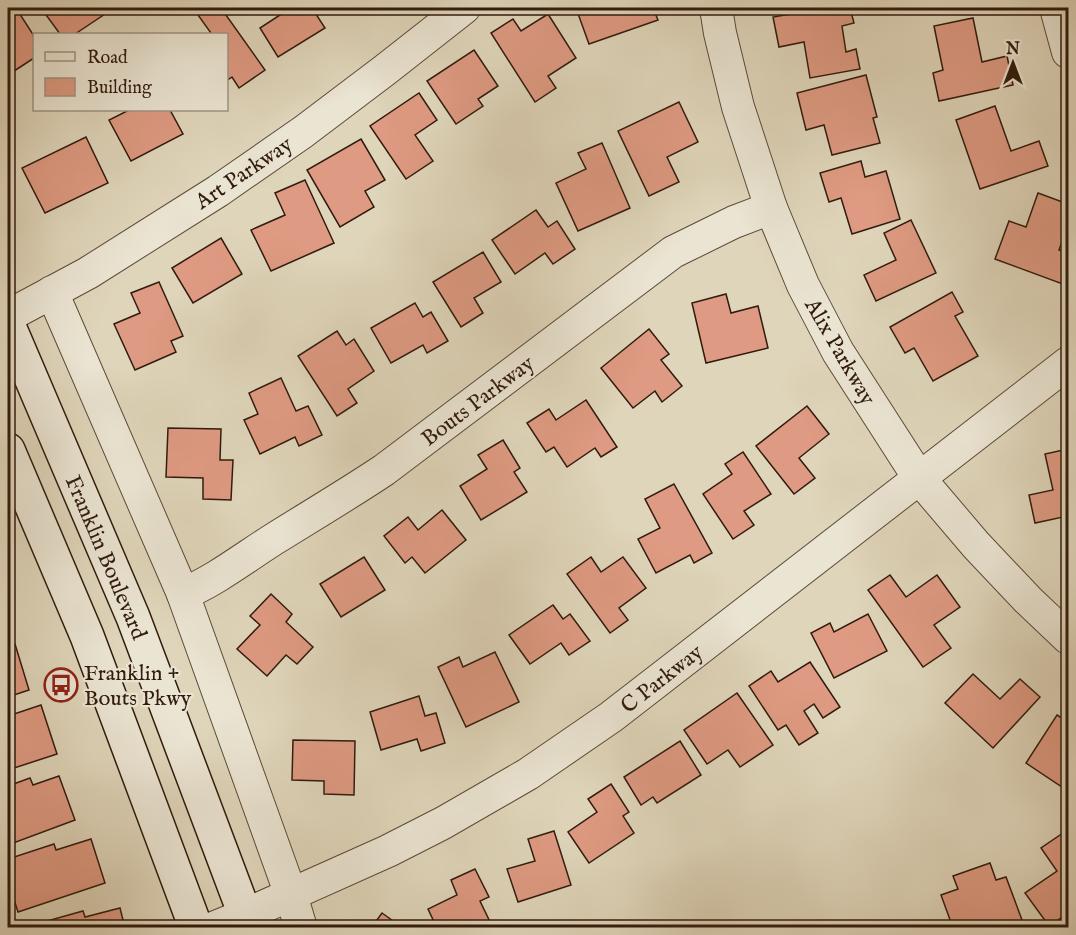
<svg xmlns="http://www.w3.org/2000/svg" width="1076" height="935" font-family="'IM FELL English',serif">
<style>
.building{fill:#de9a82;stroke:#311b0d;stroke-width:1.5}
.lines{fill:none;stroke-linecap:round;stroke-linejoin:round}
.street-casing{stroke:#5c4a38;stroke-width:34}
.secondary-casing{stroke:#311b0d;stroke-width:36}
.street{stroke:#eae4d2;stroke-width:32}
.secondary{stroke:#eae4d2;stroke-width:33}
.labels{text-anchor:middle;stroke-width:4.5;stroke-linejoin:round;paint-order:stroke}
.street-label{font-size:22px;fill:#311b0d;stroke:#eae4d2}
.poi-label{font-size:22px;fill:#311b0d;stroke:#eae4d2;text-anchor:start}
</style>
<rect width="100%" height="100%" fill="#dfd5ba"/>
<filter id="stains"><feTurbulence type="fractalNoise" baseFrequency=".00333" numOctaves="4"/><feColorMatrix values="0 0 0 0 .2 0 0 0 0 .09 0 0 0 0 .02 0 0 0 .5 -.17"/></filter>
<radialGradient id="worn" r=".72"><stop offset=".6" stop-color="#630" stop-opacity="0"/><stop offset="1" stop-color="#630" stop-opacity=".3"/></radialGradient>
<g class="building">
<path d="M8 8H16L34 36V58L8 75Z"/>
<path d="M41 8H114L75 34H60Z"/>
<path d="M209 8H221L265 70 239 88 232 77 226 81V34H208L211 33 198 15Z"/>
<path d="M275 8H312L325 28 278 57 260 28 280 15Z"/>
<path d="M576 8H653L658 20 589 44Z"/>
<path d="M826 8H850L854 23 842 26 846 52 856 49 860 69 810 78 804 42 779 47 773 17Z"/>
<path d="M548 14 576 58 548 76 556 88 535 102 491 33 513 19 521 31Z"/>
<path d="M973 18 982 62 1007 56 1013 85 939 101 933 73 943 70 934 26Z"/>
<path d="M474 50 498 86 478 99 483 106 456 124 427 81Z"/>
<path d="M866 75 877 117 873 118 880 143 832 155 824 125 806 130 797 93Z"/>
<path d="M419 93 437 120 415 135 433 161 406 179 370 126Z"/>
<path d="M679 102 698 142 667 157 679 182 649 196 618 131Z"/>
<path d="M995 106 1011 151 1039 141 1048 166 980 189 956 120Z"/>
<path d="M129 110H170L183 134 131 161 109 120Z"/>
<path d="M86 137 108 183 45 213 22 168Z"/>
<path d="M361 139 385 180 365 191 374 207 340 227 307 170Z"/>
<path d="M602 143 630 208 578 231 556 183 586 169 578 153Z"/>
<path d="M861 161 865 177 886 171 900 219 852 234 841 198 829 202 820 173Z"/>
<path d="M305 180 334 243 271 271 251 230 285 215 275 193Z"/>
<path d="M1038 193 1068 204V225L1059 250 1068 253V286L995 259 1009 221 1026 227Z"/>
<path d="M536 210 548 227 557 221 575 249 553 264 545 253 515 274 492 240Z"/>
<path d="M911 220 936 273 876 301 864 275 896 260 884 233Z"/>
<path d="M221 238 242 274 193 303 172 268Z"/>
<path d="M483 252 501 282 474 298 483 313 461 327 433 282Z"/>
<path d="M159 282 183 336 171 341 176 352 135 370 114 324 140 313 131 293Z"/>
<path d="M952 292 963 312 955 316 978 356 933 381 914 348 905 353 890 327Z"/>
<path d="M726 294 731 313 758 306 768 348 706 363 692 303Z"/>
<path d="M415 303 423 317 431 312 448 341 427 353 423 345 391 363 371 328Z"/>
<path d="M649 329 669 354 661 360 682 386 662 402 655 391 633 408 601 368Z"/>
<path d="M337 331 346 345 354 339 374 371 348 389 357 403 337 416 298 356Z"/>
<path d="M281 378 296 411 308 406 322 435 299 446 295 437 260 454 244 420 258 414 249 393Z"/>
<path d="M586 400 617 447 601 457 595 448 567 467 554 447 546 452 527 423 549 409 556 420Z"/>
<path d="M807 406 829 434 799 458 815 478 794 494 756 446Z"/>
<path d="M168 428 221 429 220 460H233L231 500 203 499V478L166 477Z"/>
<path d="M503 440 520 468 514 472 527 492 481 520 460 486 487 469 478 455Z"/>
<path d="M1068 449V516L1035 523 1029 495 1053 490 1045 454Z"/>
<path d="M743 452 771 494 744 511 754 525 733 539 703 494 732 474 725 464Z"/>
<path d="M674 484 712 553 694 563 690 555 656 573 638 539 660 528 645 499Z"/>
<path d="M442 510 466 540 425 573 412 557 405 563 384 536 408 517 418 530Z"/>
<path d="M364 557 385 590 341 617 320 584Z"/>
<path d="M591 557 601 572 623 557 646 588 619 608 628 620 610 633 567 574Z"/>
<path d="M890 575 906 597 937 575 960 607 934 625 951 648 923 667 868 590Z"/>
<path d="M271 594 292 614 286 622 313 647 297 664 286 655 267 676 237 649 260 625 250 616Z"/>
<path d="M553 605 563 619 570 614 590 641 569 655 561 643 530 664 509 635Z"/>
<path d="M868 614 887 651 834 678 811 633 830 623 834 632Z"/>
<path d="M15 644 29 690 8 697V646Z"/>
<path d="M495 652 519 702 466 727 438 667 459 657 463 667Z"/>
<path d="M810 662 840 707 823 718 814 704 804 711 818 733 799 745 786 725 778 730 749 686 771 671 778 682Z"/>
<path d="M973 674 1000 699 1020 679 1040 697 993 748 945 703Z"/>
<path d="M737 693 773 745 740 767 728 750 707 764 684 730Z"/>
<path d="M419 696 425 716 436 713 445 743 421 751 417 739 381 750 370 712Z"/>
<path d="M41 705 57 754 8 770V716Z"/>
<path d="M1057 715 1068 722V791L1026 763Z"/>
<path d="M293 740 355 741 354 795 324 794V781L292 780Z"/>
<path d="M680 741 701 775 657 803 653 797 641 805 624 777Z"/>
<path d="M59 776 75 820 8 845V786L30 778 33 785Z"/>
<path d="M611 784 629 812 623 816 634 833 589 863 568 832 597 812 588 799Z"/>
<path d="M554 831 571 885 518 902 507 869 535 861 528 839Z"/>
<path d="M1063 833 1068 841V913L1049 926 1025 893 1057 871 1041 848Z"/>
<path d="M91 839 105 883 18 912 8 881V859L54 844 56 850Z"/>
<path d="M990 863 996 880 1006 877 1025 928H953L941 895 958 889 953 876Z"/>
<path d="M475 869 489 897 480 901 493 928H437L428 909 457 895 451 880Z"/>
<path d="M120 908 125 928H29V926L83 911 85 917Z"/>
<path d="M382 913 403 928H371Z"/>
</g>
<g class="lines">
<g class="street-casing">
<g id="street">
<path d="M716 8 720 33 738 107 771 208 803 285 838 352 919 478 976 545 1028 600 1068 638"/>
<path d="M1056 8 1068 52"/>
<path d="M52 292 183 594 291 895 301 928"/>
<path d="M8 316 88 273 218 191 303 132 385 70 464 8"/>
<path d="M183 594C216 580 244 558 274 539 311 516 348 494 384 470L673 252 734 222 771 208"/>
<path d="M213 928 245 915 388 851 443 823 528 774 611 717 1068 363"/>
</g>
</g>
<g class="secondary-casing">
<g id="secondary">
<path d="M8 324 133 617 250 928"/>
<path d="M8 450 87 636 196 928"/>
</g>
</g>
<use href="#street" class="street"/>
<use href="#secondary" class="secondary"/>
</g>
<defs>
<g id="bus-ring" transform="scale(1.725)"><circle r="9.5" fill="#eae4d2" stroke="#8f2418" stroke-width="1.5"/><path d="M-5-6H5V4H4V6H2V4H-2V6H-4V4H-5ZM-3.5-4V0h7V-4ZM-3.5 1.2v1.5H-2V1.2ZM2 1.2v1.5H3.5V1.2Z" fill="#8f2418"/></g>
</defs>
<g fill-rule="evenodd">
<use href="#bus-ring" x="61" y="685"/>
</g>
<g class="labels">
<g class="street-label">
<text transform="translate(243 172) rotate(-34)" y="8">Art Parkway</text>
<text transform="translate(841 351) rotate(60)" y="8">Alix Parkway</text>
<text transform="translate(477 400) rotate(-37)" y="8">Bouts Parkway</text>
<text transform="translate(107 557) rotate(67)" y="8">Franklin Boulevard</text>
<text transform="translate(661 678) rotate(-38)" y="8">C Parkway</text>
</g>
<g class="poi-label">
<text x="84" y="680">Franklin +<tspan x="84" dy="25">Bouts Pkwy</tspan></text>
</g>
</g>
<rect width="1076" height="935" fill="none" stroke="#dfd5ba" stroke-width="30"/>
<rect x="9" y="9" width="1058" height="917" fill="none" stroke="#311b0d" stroke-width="3"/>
<rect x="15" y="15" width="1046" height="905" fill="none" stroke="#311b0d" stroke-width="1.5"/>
<rect x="33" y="33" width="195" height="78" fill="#eae4d2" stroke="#a09483" stroke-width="1.5"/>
<rect x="45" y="52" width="30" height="9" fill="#eae4d2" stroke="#a09483" stroke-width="1.5"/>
<text x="87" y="63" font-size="18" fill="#311b0d">Road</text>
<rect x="45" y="78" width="30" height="18" fill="#de9a82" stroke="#a09483" stroke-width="1.5"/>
<text x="87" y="93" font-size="18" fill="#311b0d">Building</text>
<g transform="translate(1013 63)" stroke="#eae4d2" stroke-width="4.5" paint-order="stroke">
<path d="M0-4.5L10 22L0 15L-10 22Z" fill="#311b0d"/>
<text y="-9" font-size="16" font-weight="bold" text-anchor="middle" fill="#311b0d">N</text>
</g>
<rect width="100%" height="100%" filter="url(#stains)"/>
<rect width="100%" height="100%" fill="url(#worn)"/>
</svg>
